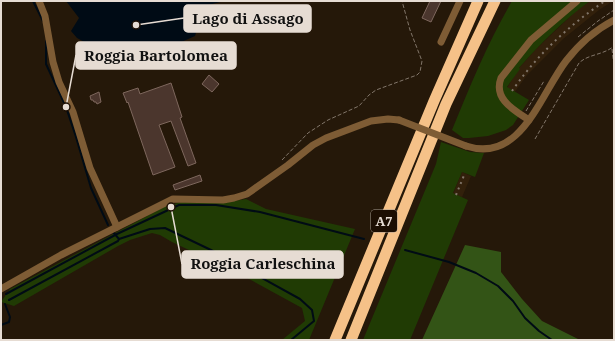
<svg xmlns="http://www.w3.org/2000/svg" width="615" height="341" font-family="'Noto Serif',serif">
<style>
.built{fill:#32200b}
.green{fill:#203b04}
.forest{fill:#335416}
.water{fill:#000b15}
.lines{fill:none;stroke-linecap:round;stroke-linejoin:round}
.stream{stroke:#000b15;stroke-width:2}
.building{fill:#4b362d;stroke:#7e675d}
.path{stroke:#82766a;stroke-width:1;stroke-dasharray:4 2;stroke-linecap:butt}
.minor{stroke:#7e5c35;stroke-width:7}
.highway{stroke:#f5c188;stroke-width:11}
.rail{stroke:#817569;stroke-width:2;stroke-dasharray:2 4;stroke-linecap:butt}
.minor-bridge{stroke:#7e5c35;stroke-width:7}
.labels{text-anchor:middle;stroke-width:3;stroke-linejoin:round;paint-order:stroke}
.shield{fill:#1c0e02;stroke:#a99e94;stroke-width:1}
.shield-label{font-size:13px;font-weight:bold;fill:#e6dcd3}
.leader{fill:none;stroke:#e6dcd3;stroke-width:1.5}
.callout-dot{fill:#e6dcd3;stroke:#1c0e02;stroke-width:1.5}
.callout{fill:#e6dcd3;stroke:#e6dcd3;stroke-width:1.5}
.callout-label{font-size:15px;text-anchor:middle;font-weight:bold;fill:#111}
</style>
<rect width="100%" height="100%" fill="#251809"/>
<g class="built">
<path d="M590 1H613L599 10 563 39 527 75 514 93 507 88 519 68 535 50 577 10Z"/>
<path d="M462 172 471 176 462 197 453 194Z"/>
</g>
<g class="green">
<path d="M512 1H590C564 20 540 44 519 68L520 69 507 87 529 100 513 125 506 130 488 136 469 138H463L452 130C470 86 488 42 512 1Z"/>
<path d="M441 142 470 152 484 153 475 177 462 172 453 193 468 200 410 340H363L436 164Z"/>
<path d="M246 199 266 209 355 229 309 340H282L305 321 302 308 240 274 172 242 160 235 152 233 130 240 118 246 14 306 1 302 10 289 166 206 186 201 223 203Z"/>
</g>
<path class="forest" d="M465 245 501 252V272L522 299 542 321 578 339 584 340H422Z"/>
<path class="water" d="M66 1H225L208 5 200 20 195 36 170 47 149 53 90 45 77 38 71 31 79 18Z"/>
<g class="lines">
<g class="stream">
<path d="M33 1 43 21"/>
<path d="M46 41V64L66 107 76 137 91 188 108 225"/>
<path d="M119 239 150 229 165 228 211 250 300 299 312 310 314 321 291 340"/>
<path d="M405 250 449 262 476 273 498 286 513 301 525 318 539 331 552 340"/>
<path d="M6 294 117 234 179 205H216L260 212 364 239"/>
<path d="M9 300 118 241 119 239 113 232"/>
<path d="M1 325 9 322 10 317 5 304"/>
</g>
</g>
<g class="building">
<path d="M430 1H441L431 22 422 18Z"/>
<path d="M209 75 219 84 212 92 202 84Z"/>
<path d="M171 83 182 117 180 118 196 163 188 166 171 121 159 125 175 167 153 175 128 102 127 103 123 93 138 88 140 94Z"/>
<path d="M99 92 101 102 97 104 96 102H94L93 100H91L90 96Z"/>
<path d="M200 175 202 181 175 190 173 185Z"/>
</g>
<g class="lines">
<g class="path">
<path d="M578 37 598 21 614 10"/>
<path d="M612 49 614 66"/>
<path d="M526 111 544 81"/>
<path d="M535 139 579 63C588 54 604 55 614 46"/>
<path d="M282 160 308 133 328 120 359 106 369 95 376 90 417 75 420 72 422 61 410 30 402 1"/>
</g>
<g class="minor">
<path d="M39 1 45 16 53 62 59 82 73 112 90 168 117 227"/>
<path d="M441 42 460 1"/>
<path d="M529 120C514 110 493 99 501 78L531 40 577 1"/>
<path d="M466 146C521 164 540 95 566 61 579 44 595 30 614 20"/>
<path d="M1 289 61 255 173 199 223 200 234 198 247 194 288 165 313 145 326 138 371 121 388 119 399 120"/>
</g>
<g class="highway">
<path d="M335 340 434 101 478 1"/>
<path d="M351 340 446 104 495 1"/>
</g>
<g class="rail">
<path d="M512 91C537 55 568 26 605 1"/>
<path d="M456 195 465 173"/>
</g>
<path class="minor-bridge" d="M399 120 466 146"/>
</g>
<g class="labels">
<rect class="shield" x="371" y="210" width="26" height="22" rx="3"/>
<g class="shield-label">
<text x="384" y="226">A7</text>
</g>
</g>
<path class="leader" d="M136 25L184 18M66 107L76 55M171 207L182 264"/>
<g class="callout-dot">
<circle cx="136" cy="25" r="4"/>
<circle cx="66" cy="107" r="4"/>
<circle cx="171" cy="207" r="4"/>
</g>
<g class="callout">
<rect x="184" y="5" width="127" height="27" rx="4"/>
<rect x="76" y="42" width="160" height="27" rx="4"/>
<rect x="182" y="251" width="161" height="27" rx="4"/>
</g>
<g class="callout-label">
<text x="248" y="24">Lago di Assago</text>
<text x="156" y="61">Roggia Bartolomea</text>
<text x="263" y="269">Roggia Carleschina</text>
</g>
<rect width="615" height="341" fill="none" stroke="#e6dcd3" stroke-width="4"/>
</svg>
